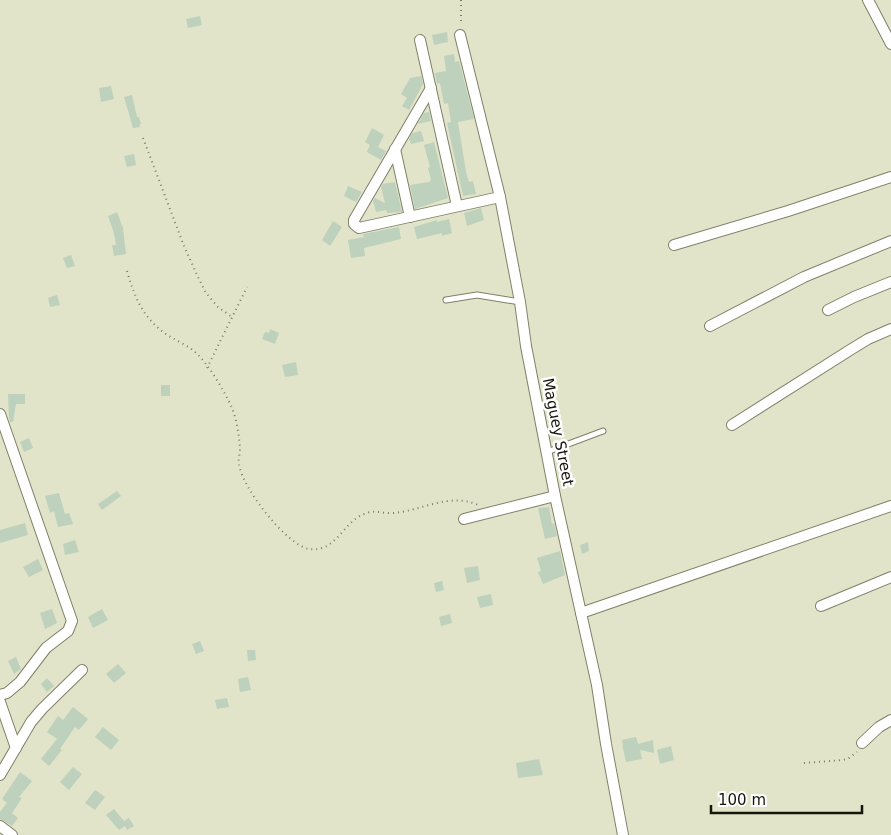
<svg xmlns="http://www.w3.org/2000/svg" width="891" height="835" font-family="'DejaVu Sans',sans-serif">
<style>
.building{fill:#bdd1bc}
.lines{fill:none;stroke-linecap:round;stroke-linejoin:round}
.lane-casing{stroke:#7f8168;stroke-width:7}
.street-casing{stroke:#7f8168;stroke-width:12}
.path{stroke:#7a7c6a;stroke-width:2;stroke-dasharray:1 4;stroke-linecap:butt}
.lane{stroke:#fff;stroke-width:5}
.street{stroke:#fff;stroke-width:10}
.labels{text-anchor:middle;stroke-width:5;stroke-linejoin:round;paint-order:stroke}
.street-label{font-size:15px;fill:#16160d;stroke:#fff}
</style>
<rect width="100%" height="100%" fill="#e1e4c9"/>
<g class="building">
<path d="M200 16 202 25 188 28 186 19Z"/>
<path d="M447 32 448 42 434 45 432 35Z"/>
<path d="M454 54 455 62 459 61 474 119 458 122 466 172 469 182 473 181 476 194 463 196 447 123 451 122 448 103 444 104 440 83 437 84 435 73 446 71 444 56Z"/>
<path d="M421 76 423 84 409 110 402 106 407 98 401 94 410 78Z"/>
<path d="M111 86 114 99 101 102 99 88Z"/>
<path d="M132 95 137 117H139L141 124 139 125 140 127 133 128 124 97Z"/>
<path d="M429 112 431 121 418 124 424 113Z"/>
<path d="M372 128 384 135 378 147 386 151 381 160 367 152 370 145 365 142Z"/>
<path d="M421 131 424 141 411 144 409 139 412 133Z"/>
<path d="M434 142 448 198 415 209 410 185 429 182 431 180 428 168 430 167 424 145Z"/>
<path d="M134 154 136 165 127 167 124 156Z"/>
<path d="M395 182 402 212 387 213 386 210 376 212 373 201 375 198 385 203 381 187 383 184Z"/>
<path d="M348 186 362 192 356 202 344 196Z"/>
<path d="M481 208 484 220 467 226 464 213Z"/>
<path d="M117 212 123 228 126 254 114 256 112 245H116L113 230 108 216Z"/>
<path d="M449 219 452 233 442 236V233L417 239 414 227 437 220V222Z"/>
<path d="M333 221 342 227 330 246 322 240Z"/>
<path d="M399 227 401 239 364 248 365 256 351 258 348 240 364 237 363 234Z"/>
<path d="M71 255 75 266 67 268 63 258Z"/>
<path d="M57 295 60 305 50 307 48 298Z"/>
<path d="M270 329 279 333 275 344 262 339 265 332 269 333Z"/>
<path d="M296 362 298 375 285 377 282 365Z"/>
<rect x="161" y="385" width="9" height="11"/>
<path d="M8 394H25V404H16L13 422H10L9 418Z"/>
<path d="M29 438 33 448 24 452 20 442Z"/>
<path d="M117 491 121 496 102 510 98 504Z"/>
<path d="M59 493 65 514 69 513 73 524 58 527 54 511 50 513 45 496Z"/>
<path d="M549 507 552 524 554 523 557 536 545 539 538 508Z"/>
<path d="M25 523 28 535 0 543V530Z"/>
<path d="M75 540 79 552 65 555 63 544Z"/>
<path d="M588 542 589 551 582 554 580 545Z"/>
<path d="M560 551 565 575 543 584 538 572 541 571 537 558Z"/>
<path d="M38 559 43 570 29 577 23 567Z"/>
<path d="M478 566 480 580 467 583 464 568Z"/>
<path d="M442 581 444 590 436 592 434 583Z"/>
<path d="M491 594 493 605 480 608 477 597Z"/>
<path d="M52 609 57 623 45 629 40 613Z"/>
<path d="M102 609 108 620 93 628 88 617Z"/>
<path d="M450 614 452 623 441 626 439 617Z"/>
<path d="M200 641 204 651 196 654 192 644Z"/>
<path d="M247 650H255L256 660 248 661Z"/>
<path d="M16 657 21 669 14 674 8 661Z"/>
<path d="M118 664 126 673 114 683 106 674Z"/>
<path d="M248 677 251 690 240 692 238 679Z"/>
<path d="M47 678 54 686 47 692 41 684Z"/>
<path d="M227 698 229 707 217 709 215 700Z"/>
<path d="M73 707 88 719 79 730 75 727 60 749 62 750 49 766 41 759 57 739 47 732 58 716 63 720Z"/>
<path d="M103 727 119 740 111 750 95 737Z"/>
<path d="M636 737 638 744 653 740 654 753 640 750 642 759 626 762 623 748H622L623 747 622 740Z"/>
<path d="M671 746 674 760 660 764 657 750Z"/>
<path d="M539 759 543 775 518 778 516 763Z"/>
<path d="M73 767 82 774 69 790 60 782Z"/>
<path d="M20 772 32 781 19 797 22 798 12 813 18 818 12 826 0 819V812L7 803 2 799Z"/>
<path d="M95 790 105 797 95 810 85 803Z"/>
<path d="M114 809 124 821 129 818 134 826 127 830 125 826 119 830 106 815Z"/>
</g>
<g class="lines">
<g class="lane-casing">
<g id="lane">
<path d="M446 300 477 295 520 302"/>
<path d="M547 452 603 431"/>
</g>
</g>
<g class="street-casing">
<g id="street">
<path d="M868 0 891 44"/>
<path d="M460 35 500 197 520 302 526 346 555 496 597 685 606 744 623 835"/>
<path d="M420 40 457 206"/>
<path d="M431 88 354 220V224L359 228 500 197"/>
<path d="M395 149 410 217"/>
<path d="M674 245 788 211 891 177"/>
<path d="M828 310 854 297 891 282"/>
<path d="M710 326 804 277 891 241"/>
<path d="M0 414 72 621 68 631 46 648 20 682 7 693 0 695"/>
<path d="M732 425 850 350 868 339 891 329"/>
<path d="M464 519 555 496"/>
<path d="M821 606 891 577"/>
<path d="M581 613 891 506"/>
<path d="M0 702 16 748"/>
<path d="M862 743 879 727 891 720"/>
<path d="M0 775 31 722 42 709 82 670"/>
<path d="M0 826 12 835"/>
</g>
</g>
<g class="path">
<path d="M461 0V25"/>
<path d="M143 138 184 246 198 277 206 293 218 307 232 317"/>
<path d="M127 271C135 299 144 320 169 336 177 341 187 345 195 352 208 363 225 392 232 408 237 421 239 435 240 449 240 454 238 459 239 464 241 486 286 545 309 549 336 553 343 522 364 514 374 509 383 514 393 513 421 511 450 492 478 505"/>
<path d="M207 368 247 287"/>
<path d="M804 763 843 760 849 758 857 752"/>
</g>
<use href="#lane" class="lane"/>
<use href="#street" class="street"/>
</g>
<g class="labels">
<g class="street-label">
<text transform="translate(558 432) rotate(79)" y="5">Maguey Street</text>
</g>
</g>
<path d="M711 805v8h151v-8" fill="none" stroke="#16160d" stroke-width="2.5"/>
<text x="718" y="805" font-size="15" fill="#16160d" stroke="#ffffff" stroke-width="4" paint-order="stroke">100 m</text>
</svg>
